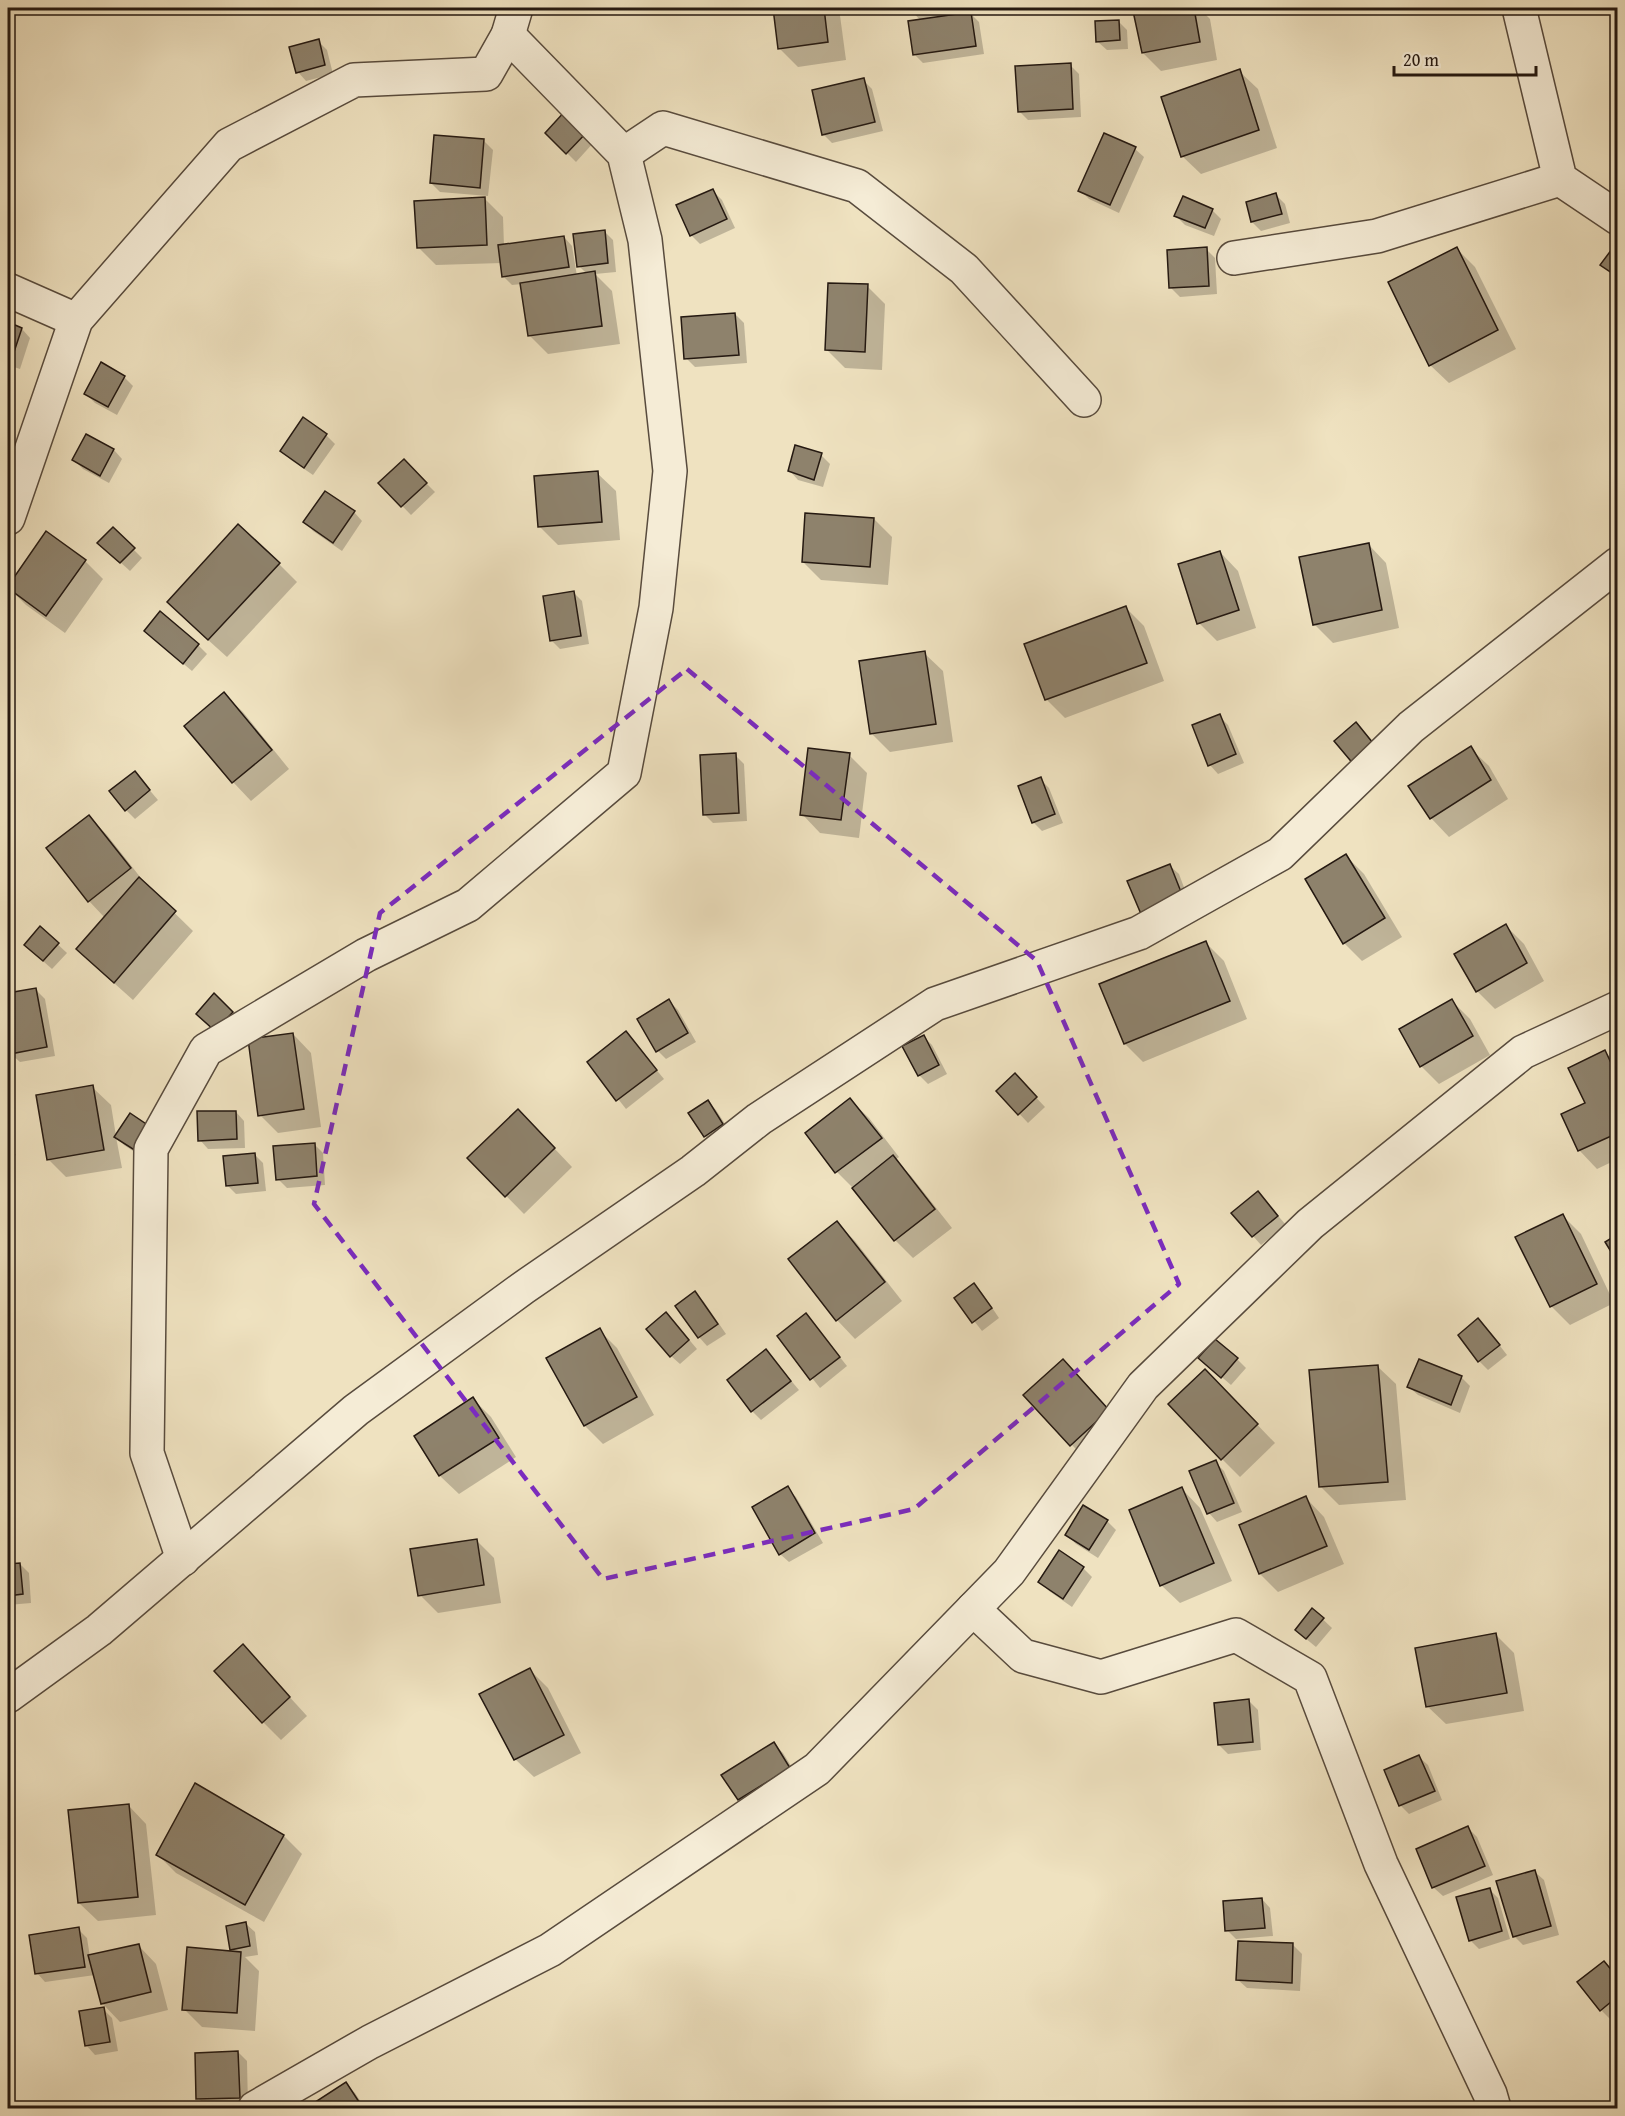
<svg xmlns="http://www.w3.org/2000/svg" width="1625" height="2116" font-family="'Gentium Book Plus',serif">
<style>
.shadow{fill:#0003}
.building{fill:#8e826c;stroke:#251911;stroke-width:1.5}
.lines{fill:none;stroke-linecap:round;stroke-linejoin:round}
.minor-casing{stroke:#584b3d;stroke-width:36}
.minor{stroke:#f5ecd6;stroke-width:33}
.marked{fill:none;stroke:#7b2cbf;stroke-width:4.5;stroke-dasharray:12 8;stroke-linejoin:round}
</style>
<rect width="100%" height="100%" fill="#efe2c0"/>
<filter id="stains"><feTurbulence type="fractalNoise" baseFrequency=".00333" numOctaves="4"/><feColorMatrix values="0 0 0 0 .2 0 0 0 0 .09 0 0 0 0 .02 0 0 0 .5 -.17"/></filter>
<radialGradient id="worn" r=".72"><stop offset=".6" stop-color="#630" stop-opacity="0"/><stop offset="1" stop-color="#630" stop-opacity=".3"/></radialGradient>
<g class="shadow">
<path d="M774 8H839L846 60 798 67 780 49Z"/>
<path d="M909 8H961L962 12 948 14 949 17 970 13 979 22 984 54 923 63 914 54 921 21Z"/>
<path d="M1157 8H1199L1210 19 1217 60 1161 71 1143 53 1135 12Z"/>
<path d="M1118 21 1127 30 1128 49 1107 50 1098 42Z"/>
<path d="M318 41 327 50 333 74 306 81 298 72Z"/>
<path d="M1070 65 1079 74 1081 117 1028 120 1019 111Z"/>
<path d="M1239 71 1258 89 1277 148 1201 174 1182 156Z"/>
<path d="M863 80 872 89 883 131 832 143 823 134Z"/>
<path d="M566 112 595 141 576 162 547 133Z"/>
<path d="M484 141 493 150 488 196 440 192 431 183Z"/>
<path d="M1135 149 1144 157 1119 213 1089 199 1080 190Z"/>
<path d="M713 191 722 200 735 228 700 244 691 235Z"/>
<path d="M1276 195 1285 204 1290 223 1261 231 1252 222 1247 203Z"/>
<path d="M485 199 503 217 504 246 564 237 572 246 577 276 587 274 579 266 604 231 613 240 616 272 595 274 612 291 620 344 548 354 529 335 522 284 512 285 504 277 502 263 436 265 418 247Z"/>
<path d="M1212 210 1221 219 1214 236 1185 225 1176 216Z"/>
<path d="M1206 249 1215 258 1217 294 1180 297 1171 288Z"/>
<path d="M1457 249 1475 267 1516 349 1449 383 1430 365Z"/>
<path d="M867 286 885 304 882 370 845 368 827 350Z"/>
<path d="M735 314 744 323 747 363 695 367 686 358Z"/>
<path d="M8 324 22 329 30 338 20 369 8 365Z"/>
<path d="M124 377 133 386 117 415 95 403 86 394Z"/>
<path d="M326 435 335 444 313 475 291 460 282 451Z"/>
<path d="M87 436 114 450 122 459 109 483 83 469 74 460Z"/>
<path d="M821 455 830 464 823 487 798 480 790 471Z"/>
<path d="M404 461 435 492 411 515 380 483Z"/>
<path d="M597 473 616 491 620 540 558 545 539 526Z"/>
<path d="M354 512 362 521 342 551 313 531 305 522Z"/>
<path d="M874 519 892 537 888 585 821 580 803 562Z"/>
<path d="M113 529 142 558 130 571 108 551Z"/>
<path d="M47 533 85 561 103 579 65 633 26 605 8 587Z"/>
<path d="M8 535 11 538 8 545Z"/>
<path d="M1368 544 1386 563 1399 628 1333 643 1314 624Z"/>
<path d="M1220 552 1238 571 1256 628 1217 641 1199 623Z"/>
<path d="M279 564 297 582 227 657 187 621Z"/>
<path d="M574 593 582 601 589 644 560 649 551 640Z"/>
<path d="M1126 608 1144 626 1164 681 1065 718 1046 699 1026 645Z"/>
<path d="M155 640 198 645 207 654 192 671Z"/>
<path d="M924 653 943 671 953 742 890 752 872 734 861 663Z"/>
<path d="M224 694 243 712 289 769 251 801 233 782 186 726Z"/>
<path d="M1219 716 1228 725 1244 763 1218 774 1210 765Z"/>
<path d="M1470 748 1489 766 1508 799 1449 837 1431 818 1410 786Z"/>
<path d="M735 755 744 764 747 821 713 823 704 814Z"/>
<path d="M849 755 867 773 859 838 820 833 802 814Z"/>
<path d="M135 773 158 800 135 819 126 810Z"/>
<path d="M1040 779 1049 788 1063 823 1042 831 1033 822Z"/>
<path d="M89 817 107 835 148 887 193 931 133 1000 96 967 105 918 89 901 48 848Z"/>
<path d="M1346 856 1364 874 1402 937 1362 961 1344 943Z"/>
<path d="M1170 866 1179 874 1191 906 1151 922Z"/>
<path d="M1506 926 1524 944 1544 981 1495 1009 1477 991Z"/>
<path d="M40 928 67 953 52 969 35 954Z"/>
<path d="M1205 942 1224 961 1247 1019 1143 1062 1125 1044Z"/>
<path d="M36 990 45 999 55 1056 20 1062 11 1054 8 1034V995Z"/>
<path d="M669 1001 678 1010 696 1042 666 1059 658 1051Z"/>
<path d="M1452 1001 1470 1019 1490 1055 1439 1084 1421 1066Z"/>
<path d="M626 1033 664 1079 626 1109 589 1062Z"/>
<path d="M293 1034 311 1053 321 1127 278 1133 260 1115Z"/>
<path d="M924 1037 932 1045 947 1074 928 1084 919 1075Z"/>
<path d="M1605 1052 1618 1065V1159L1597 1169 1579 1150 1587 1104Z"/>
<path d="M1015 1075 1045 1107 1028 1123 998 1091Z"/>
<path d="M92 1087 111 1105 116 1136 130 1115 145 1159 124 1145 116 1137 122 1168 66 1177 48 1159Z"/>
<path d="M850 1100 869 1118 899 1157 895 1160 911 1176 952 1228 913 1258 895 1240 855 1190 837 1172 807 1134Z"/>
<path d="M708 1102 716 1110 731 1133 714 1145 705 1136Z"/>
<path d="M236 1112 244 1121 245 1148 208 1149 200 1140Z"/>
<path d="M536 1129 572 1167 524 1214 469 1158Z"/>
<path d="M8 1143 16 1155 8 1161Z"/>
<path d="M314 1144 323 1153 325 1185 287 1188 278 1179Z"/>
<path d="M254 1154 263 1163 266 1191 236 1194 227 1185Z"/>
<path d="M1266 1202 1286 1225 1261 1245 1253 1236Z"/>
<path d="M1562 1215 1581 1234 1614 1303 1570 1325 1552 1307 1517 1238Z"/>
<path d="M837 1223 855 1241 902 1301 855 1339 837 1320Z"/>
<path d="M974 1285 982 1293 999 1318 982 1331 956 1298Z"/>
<path d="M695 1293 704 1302 726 1334 707 1346 699 1337Z"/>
<path d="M806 1315 847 1366 820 1388 779 1336Z"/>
<path d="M675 1323 697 1349 680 1364 671 1356Z"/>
<path d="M1487 1329 1507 1355 1488 1370 1479 1361Z"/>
<path d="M599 1330 617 1348 654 1415 603 1444 585 1426 548 1359Z"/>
<path d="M766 1351 799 1390 761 1420 752 1411Z"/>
<path d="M1237 1359 1246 1368 1231 1385 1209 1366Z"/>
<path d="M1377 1366 1396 1384 1406 1500 1339 1505 1321 1487Z"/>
<path d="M1461 1377 1470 1386 1460 1413 1418 1395 1409 1387Z"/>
<path d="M1223 1389 1275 1443 1240 1477 1222 1459Z"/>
<path d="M1025 1395 1126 1429 1089 1463Z"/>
<path d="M473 1399 491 1417 516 1457 459 1494 440 1476 416 1436Z"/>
<path d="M1215 1462 1224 1471 1242 1512 1217 1522 1209 1513Z"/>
<path d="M787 1488 796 1497 823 1543 789 1562 780 1554Z"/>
<path d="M1182 1489 1200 1508 1232 1581 1180 1603 1161 1585Z"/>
<path d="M1306 1498 1324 1517 1344 1564 1278 1592 1260 1574 1240 1526Z"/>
<path d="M1107 1521 1116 1530 1098 1558 1076 1544 1067 1535Z"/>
<path d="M476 1540 494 1558 501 1603 438 1613 420 1595Z"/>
<path d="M20 1564 29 1573 31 1603 8 1605V1565Z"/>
<path d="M1083 1568 1092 1577 1072 1607 1049 1591 1040 1582Z"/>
<path d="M1313 1610 1332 1628 1316 1647 1305 1638Z"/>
<path d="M1496 1635 1514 1653 1524 1711 1446 1724 1427 1706Z"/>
<path d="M243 1646 307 1716 281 1740 263 1722Z"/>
<path d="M530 1670 548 1688 581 1753 534 1777 515 1759Z"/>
<path d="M1249 1701 1258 1710 1261 1750 1228 1754 1219 1745Z"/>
<path d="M774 1744 783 1753 798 1777 748 1808 739 1799Z"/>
<path d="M1419 1757 1428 1765 1442 1800 1409 1814 1400 1805Z"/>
<path d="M196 1785 284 1836 302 1854 264 1922 176 1873 157 1854Z"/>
<path d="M128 1805 146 1824 156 1915 98 1921 79 1903Z"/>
<path d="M1468 1828 1477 1837 1493 1875 1443 1896 1434 1888 1418 1850Z"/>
<path d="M1535 1872 1544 1880 1559 1935 1523 1945 1514 1936Z"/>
<path d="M1489 1889 1498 1898 1510 1939 1479 1949 1470 1940Z"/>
<path d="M1262 1899 1270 1908 1273 1936 1236 1939 1227 1930Z"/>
<path d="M246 1924 255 1932 258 1955 245 1957 259 1971 255 2031 202 2027 184 2009 235 1953 232 1949Z"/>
<path d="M78 1929 87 1938 90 1957 138 1945 156 1964 168 2010 120 2022 102 2003 95 1975 45 1982 37 1973Z"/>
<path d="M1293 1945 1302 1954 1300 1991 1247 1988 1238 1980Z"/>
<path d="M1618 1978V2012L1610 2019 1601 2010Z"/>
<path d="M103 2009 112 2018 118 2051 95 2055 87 2046 80 2013Z"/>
<path d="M238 2052 247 2061 248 2106 207 2107 198 2098Z"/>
<path d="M346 2084 355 2093 365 2108H308Z"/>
</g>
<g class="building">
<path d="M773 8H824L828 42 778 49Z"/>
<path d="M908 8H928L908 11Z"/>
<path d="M1149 8H1194L1200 42 1142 53 1133 11Z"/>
<path d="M971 12 976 46 913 55 908 21Z"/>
<path d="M1119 20 1120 40 1096 42 1095 21Z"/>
<path d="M319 39 325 65 296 73 289 47Z"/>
<path d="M1071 63 1073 109 1018 112 1015 66Z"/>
<path d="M1240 69 1259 130 1181 157 1161 97Z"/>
<path d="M864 78 875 122 822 135 812 90Z"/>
<path d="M566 110 588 131 566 154 545 133Z"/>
<path d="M1104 133 1136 147 1110 205 1078 191Z"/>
<path d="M434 135 484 139 480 188 430 183Z"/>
<path d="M1618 179V194L1611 189Z"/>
<path d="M713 189 727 219 690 236 676 205Z"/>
<path d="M1276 193 1282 214 1251 222 1246 202Z"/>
<path d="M1183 196 1213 209 1205 228 1174 216Z"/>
<path d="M485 197 487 245 417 248 414 201Z"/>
<path d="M605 230 608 263 577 267 573 234Z"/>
<path d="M564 236 569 267 502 277 498 245Z"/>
<path d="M1618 241V277L1600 265Z"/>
<path d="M1207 247 1209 286 1169 288 1167 250Z"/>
<path d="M1457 247 1498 330 1429 366 1388 282Z"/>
<path d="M595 271 602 326 528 336 520 283Z"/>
<path d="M828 283 868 284 865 352 825 350Z"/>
<path d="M735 313 739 355 684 359 681 317Z"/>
<path d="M8 322 22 328 11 361 8 360Z"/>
<path d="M101 362 125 376 108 407 84 394Z"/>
<path d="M303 417 327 434 304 468 280 451Z"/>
<path d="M86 434 114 449 100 476 72 460Z"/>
<path d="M795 445 822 453 814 480 788 471Z"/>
<path d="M404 459 427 483 401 507 378 483Z"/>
<path d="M598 471 602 522 538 527 534 476Z"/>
<path d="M325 491 355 511 333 543 303 522Z"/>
<path d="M805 513 874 518 870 567 802 562Z"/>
<path d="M238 524 280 563 208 640 167 602Z"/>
<path d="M113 527 135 548 120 563 97 543Z"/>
<path d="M46 531 86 560 46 616 8 588V586Z"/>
<path d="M1369 543 1382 610 1313 625 1299 557Z"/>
<path d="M1220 551 1239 610 1197 624 1178 564Z"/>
<path d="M574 591 581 636 550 641 543 596Z"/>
<path d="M1126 606 1147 663 1045 700 1024 644Z"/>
<path d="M160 611 199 644 183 664 144 631Z"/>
<path d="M925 651 936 724 870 734 859 661Z"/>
<path d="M224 692 272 750 232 783 184 726Z"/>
<path d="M1220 714 1236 754 1208 766 1192 725Z"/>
<path d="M1356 722 1377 748 1355 766 1334 741Z"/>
<path d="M1471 746 1491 780 1430 819 1408 786Z"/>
<path d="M808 748 850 753 841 820 800 815Z"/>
<path d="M736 753 739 813 703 815 700 755Z"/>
<path d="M135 771 150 790 125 811 109 791Z"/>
<path d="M1041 777 1055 814 1032 823 1018 786Z"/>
<path d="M89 815 131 868 88 902 46 848Z"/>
<path d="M1346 854 1385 918 1343 944 1305 879Z"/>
<path d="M1170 864 1183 897 1141 914 1127 881Z"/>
<path d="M139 877 176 911 114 983 76 949Z"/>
<path d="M1506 924 1527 963 1476 992 1454 954Z"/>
<path d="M40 926 59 943 43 961 24 945Z"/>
<path d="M1206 941 1230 1001 1124 1044 1099 984Z"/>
<path d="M36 988 47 1047 10 1054 8 1043V993Z"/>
<path d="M214 993 233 1012 215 1031 196 1014Z"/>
<path d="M669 999 688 1033 656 1052 637 1019Z"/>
<path d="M1452 999 1473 1036 1420 1067 1399 1029Z"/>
<path d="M626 1031 657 1070 616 1101 587 1062Z"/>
<path d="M293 1033 304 1109 258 1116 248 1039Z"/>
<path d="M924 1035 939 1065 918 1076 902 1046Z"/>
<path d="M1605 1050 1618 1078V1133L1578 1151 1561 1114 1585 1103 1568 1068Z"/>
<path d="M1015 1073 1037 1097 1018 1115 996 1091Z"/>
<path d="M93 1085 104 1150 47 1160 36 1095Z"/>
<path d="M850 1098 882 1138 835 1173 805 1133Z"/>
<path d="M708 1100 723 1124 704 1137 688 1113Z"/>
<path d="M518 1109 555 1148 505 1197 467 1158Z"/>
<path d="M197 1111H236L237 1139 198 1141Z"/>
<path d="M130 1113 152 1128 136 1151 114 1137Z"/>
<path d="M315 1143 317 1176 276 1180 273 1146Z"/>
<path d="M255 1153 258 1183 226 1186 223 1156Z"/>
<path d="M893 1155 935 1209 894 1241 852 1188Z"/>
<path d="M1258 1191 1278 1216 1252 1237 1231 1213Z"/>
<path d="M1563 1214 1597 1284 1550 1307 1515 1237Z"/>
<path d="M837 1221 885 1282 836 1321 788 1259Z"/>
<path d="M1618 1234V1263L1605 1242Z"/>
<path d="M974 1283 992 1308 972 1323 954 1298Z"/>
<path d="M695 1291 718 1324 698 1338 675 1306Z"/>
<path d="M666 1312 689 1340 670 1357 646 1329Z"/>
<path d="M806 1313 840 1357 810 1380 777 1336Z"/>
<path d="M1478 1318 1500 1345 1478 1362 1458 1335Z"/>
<path d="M600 1328 637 1397 584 1426 546 1358Z"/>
<path d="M1215 1339 1238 1358 1221 1378 1198 1358Z"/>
<path d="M766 1349 791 1381 751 1412 727 1380Z"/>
<path d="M1063 1359 1109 1410 1070 1446 1023 1395Z"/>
<path d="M1419 1359 1462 1376 1451 1405 1407 1387Z"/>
<path d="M1378 1365 1388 1482 1319 1487 1309 1370Z"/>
<path d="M1205 1369 1258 1424 1221 1460 1168 1404Z"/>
<path d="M473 1397 499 1438 439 1476 414 1436Z"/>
<path d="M1216 1460 1234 1503 1207 1514 1189 1471Z"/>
<path d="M788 1486 815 1533 779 1555 752 1507Z"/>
<path d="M1182 1487 1214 1563 1160 1586 1129 1510Z"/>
<path d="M1306 1496 1327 1546 1259 1574 1239 1525Z"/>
<path d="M1083 1505 1108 1520 1089 1550 1065 1535Z"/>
<path d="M477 1539 484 1585 418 1596 410 1549Z"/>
<path d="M1059 1550 1084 1567 1063 1599 1038 1582Z"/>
<path d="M20 1563 23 1594 8 1596V1564Z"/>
<path d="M1312 1608 1324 1618 1306 1639 1295 1630Z"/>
<path d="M1496 1633 1507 1693 1426 1707 1415 1648Z"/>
<path d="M243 1644 290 1697 262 1723 214 1671Z"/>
<path d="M530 1668 564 1735 514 1760 479 1694Z"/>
<path d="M1249 1699 1253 1742 1218 1745 1214 1703Z"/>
<path d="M774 1742 790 1768 738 1800 721 1775Z"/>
<path d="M1419 1755 1435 1791 1399 1806 1384 1770Z"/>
<path d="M195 1783 284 1835 245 1905 156 1855Z"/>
<path d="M129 1804 138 1897 78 1903 68 1810Z"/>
<path d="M1468 1826 1485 1866 1432 1888 1416 1849Z"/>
<path d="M1535 1870 1551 1926 1513 1937 1496 1881Z"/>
<path d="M1490 1888 1502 1931 1469 1941 1456 1897Z"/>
<path d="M1262 1898 1265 1928 1225 1931 1223 1901Z"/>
<path d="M246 1922 250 1946 230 1950 226 1926Z"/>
<path d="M79 1927 85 1967 35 1974 29 1935Z"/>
<path d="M1238 1941 1293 1943 1292 1983 1236 1980Z"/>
<path d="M139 1944 151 1992 101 2004 88 1955Z"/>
<path d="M187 1947 241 1952 237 2013 182 2010Z"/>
<path d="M1604 1961 1618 1978V1996L1600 2011 1577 1982Z"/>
<path d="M104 2007 110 2042 85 2046 79 2011Z"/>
<path d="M238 2051 240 2098 196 2099 195 2053Z"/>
<path d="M346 2082 363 2108H306Z"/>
</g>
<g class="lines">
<g class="minor-casing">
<g id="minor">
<path d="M1519 8 1560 179 1618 218"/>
<path d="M624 154 663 128 857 186 964 269 1084 400"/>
<path d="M1234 258 1377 236 1560 179"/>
<path d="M8 290 76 320"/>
<path d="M8 518 76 320 229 145 354 80 486 74 508 35 516 8"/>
<path d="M183 1559 147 1453 151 1149 206 1050 366 955 468 905 624 773 656 608 670 471 645 240 624 154 508 35"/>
<path d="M973 1609 1023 1656 1101 1677 1236 1635 1310 1678 1381 1864 1490 2094 1494 2108"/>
<path d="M8 1696 99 1630 356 1410 523 1288 693 1171 759 1119 935 1004 1139 933 1280 854 1411 727 1618 564"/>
<path d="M255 2108 370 2042 550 1950 817 1769 1009 1572 1143 1386 1310 1224 1523 1052 1618 1008"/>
</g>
</g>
<use href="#minor" class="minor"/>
</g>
<path class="marked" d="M687 669 1037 961 1179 1284 914 1509 603 1579 314 1204 380 913Z"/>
<rect width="1625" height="2116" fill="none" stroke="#efe2c0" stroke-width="30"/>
<rect x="9" y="9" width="1607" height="2098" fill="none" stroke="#251911" stroke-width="3"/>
<rect x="15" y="15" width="1595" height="2086" fill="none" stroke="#251911" stroke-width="1.5"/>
<path d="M1394 66v9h142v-9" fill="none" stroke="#251911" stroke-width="3"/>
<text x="1403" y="66" font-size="18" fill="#251911" stroke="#f5ecd6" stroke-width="4.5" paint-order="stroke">20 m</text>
<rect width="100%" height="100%" filter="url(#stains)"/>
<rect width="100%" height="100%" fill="url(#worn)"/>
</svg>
